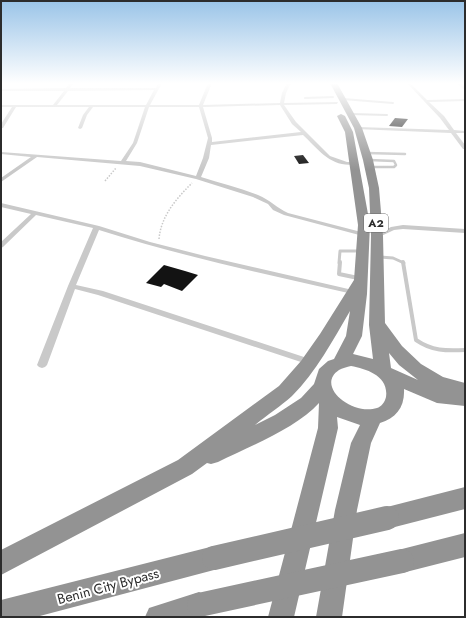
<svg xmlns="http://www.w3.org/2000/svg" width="466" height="618" font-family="Jost,sans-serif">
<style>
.building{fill:#131313}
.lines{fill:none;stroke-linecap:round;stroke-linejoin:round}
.path{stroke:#c9c9c9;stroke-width:1.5;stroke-dasharray:1.5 1.5;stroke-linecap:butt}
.lane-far3{stroke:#c9c9c9;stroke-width:2}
.lane-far2{stroke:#c9c9c9;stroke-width:2.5}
.lane-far1{stroke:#c9c9c9;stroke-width:3}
.lane{stroke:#c9c9c9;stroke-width:4}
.street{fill:#c9c9c9;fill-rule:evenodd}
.highway{fill:#939393;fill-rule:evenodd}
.highway-bridge{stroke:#939393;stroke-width:24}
.labels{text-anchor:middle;stroke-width:4;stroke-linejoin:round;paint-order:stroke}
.shield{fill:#fff;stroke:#6b6b6b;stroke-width:1}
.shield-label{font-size:11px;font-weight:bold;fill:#2c2c2c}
.near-street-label{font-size:14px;fill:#2c2c2c;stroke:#fff}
</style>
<rect width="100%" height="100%" fill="#fff"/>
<g class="building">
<path d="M395 118 408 119 402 127 389 126Z"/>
<path d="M303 155 309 163 299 164 294 156Z"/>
<path d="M164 265 185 271 198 275 182 291 164 284 161 287 146 283Z"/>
</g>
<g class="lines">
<g class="path">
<path d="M105 181 116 168"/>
<path d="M159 239C161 216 176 199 192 183"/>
</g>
<g class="lane-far3">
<path d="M305 98 333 97"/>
<path d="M343 99 393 103"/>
<path d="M351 114 387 115"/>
</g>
<g class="lane-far2">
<path d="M367 153 405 154"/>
<path d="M369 160 394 161 396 165 394 167H370"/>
</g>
<g class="lane-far1">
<path d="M380 257 393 258 404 263"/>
<path d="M339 263 340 251H360"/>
</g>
<g class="lane">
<path d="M340 262 339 274 358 278"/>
<path d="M403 262 416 340C432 351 446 351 465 350"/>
</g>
<g class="street">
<path d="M70 83H73L70 88H156L158 83H162L150 105H199L208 83H212L203 105 280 103 282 93 287 83H291L286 93 284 103 338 102 337 104 284 105 296 122 330 156 347 162H357V164C332 169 319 150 303 135L211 145 209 158 201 177C220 183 240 188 258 195 270 200 277 208 288 213L365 233 366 234 363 236 284 215 273 210 268 204 253 197 196 179 140 166 37 157 1 182V178L31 157 1 154V152L121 161 133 143 145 107H93L87 115 82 128 80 129 78 128 83 115 89 107H16L3 128H1V124L12 107H1V105H53L64 91H1V89L66 88ZM154 90 146 105H57L68 91ZM280 105 292 124 301 132 212 142V138L203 107ZM149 107H199L208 138 203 158 196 176 140 162 126 161 137 143Z"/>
<path d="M407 83H410L427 100 465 99V101L429 102 444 116 454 130 465 131V133H456L465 145V149H463L451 133 356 129V127H358L449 130 440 118Z"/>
<path d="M456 83H460L465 87V90Z"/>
<path d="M1 203 99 226 150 242 205 256 357 291 361 293 357 295C270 275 184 257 99 230L76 285 103 291 313 360 315 362 313 364 310 365 98 295 75 289 47 365 45 367 42 368 39 367 37 365 68 286 93 228 36 215 3 247 1 248V242L31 214 1 207Z"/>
<path d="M403 225 465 229V233L403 229 394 230 377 238 374 236 391 227Z"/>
</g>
<g class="highway">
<path d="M330 83H337L362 128 373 160 379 188 383 236 385 323 402 346 421 364 443 377 465 383V406L437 403 404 389C405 407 396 418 380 423L371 443 357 510 342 617H316L335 510 351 443 360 425 337 417 338 428 294 617H268L318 428 319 403C297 428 248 447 218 462L211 464 207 463 192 474 1 575V550L178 460 279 386 301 361 320 334 354 280 358 225 345 132 337 116 341 114 345 116 353 132 370 225 367 294 362 336 353 354 373 359 369 325 371 236 369 188 363 160 354 128ZM350 311 346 336 334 359 328 361 319 369 314 384 301 398 275 415 255 425C267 415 281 406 292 396 316 372 333 340 350 311ZM389 353 399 365 418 380 391 368ZM351 366C367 369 389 376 386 397 385 402 381 407 377 408 352 416 315 386 339 370 342 368 347 367 351 366Z"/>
<path d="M465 487V509L387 529 379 526 376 518 379 510 387 507Z"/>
<path d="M465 533V557L402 573 393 570 390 561 393 552 402 549Z"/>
<path d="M214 546 223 549 226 558 223 567 214 570 36 617H1V600Z"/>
<path d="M199 592 208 596 212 605 208 614 201 617H145L149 608Z"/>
</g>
<g class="highway-bridge">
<path d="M214 558 387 518"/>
<path d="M199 605 402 561"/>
</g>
</g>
<linearGradient id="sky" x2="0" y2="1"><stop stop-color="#9ac4e8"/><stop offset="0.49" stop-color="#fff"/><stop offset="1" stop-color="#fff" stop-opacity="0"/></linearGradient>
<rect width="466" height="170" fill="url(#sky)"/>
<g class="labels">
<rect class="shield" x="364" y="214" width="24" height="18" rx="3"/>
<g class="shield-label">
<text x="376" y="227">A2</text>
</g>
<g class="near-street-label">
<text transform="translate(108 586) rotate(-15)" y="5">Benin City Bypass</text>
</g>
</g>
<rect width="466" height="618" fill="none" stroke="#2c2c2c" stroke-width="4"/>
</svg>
